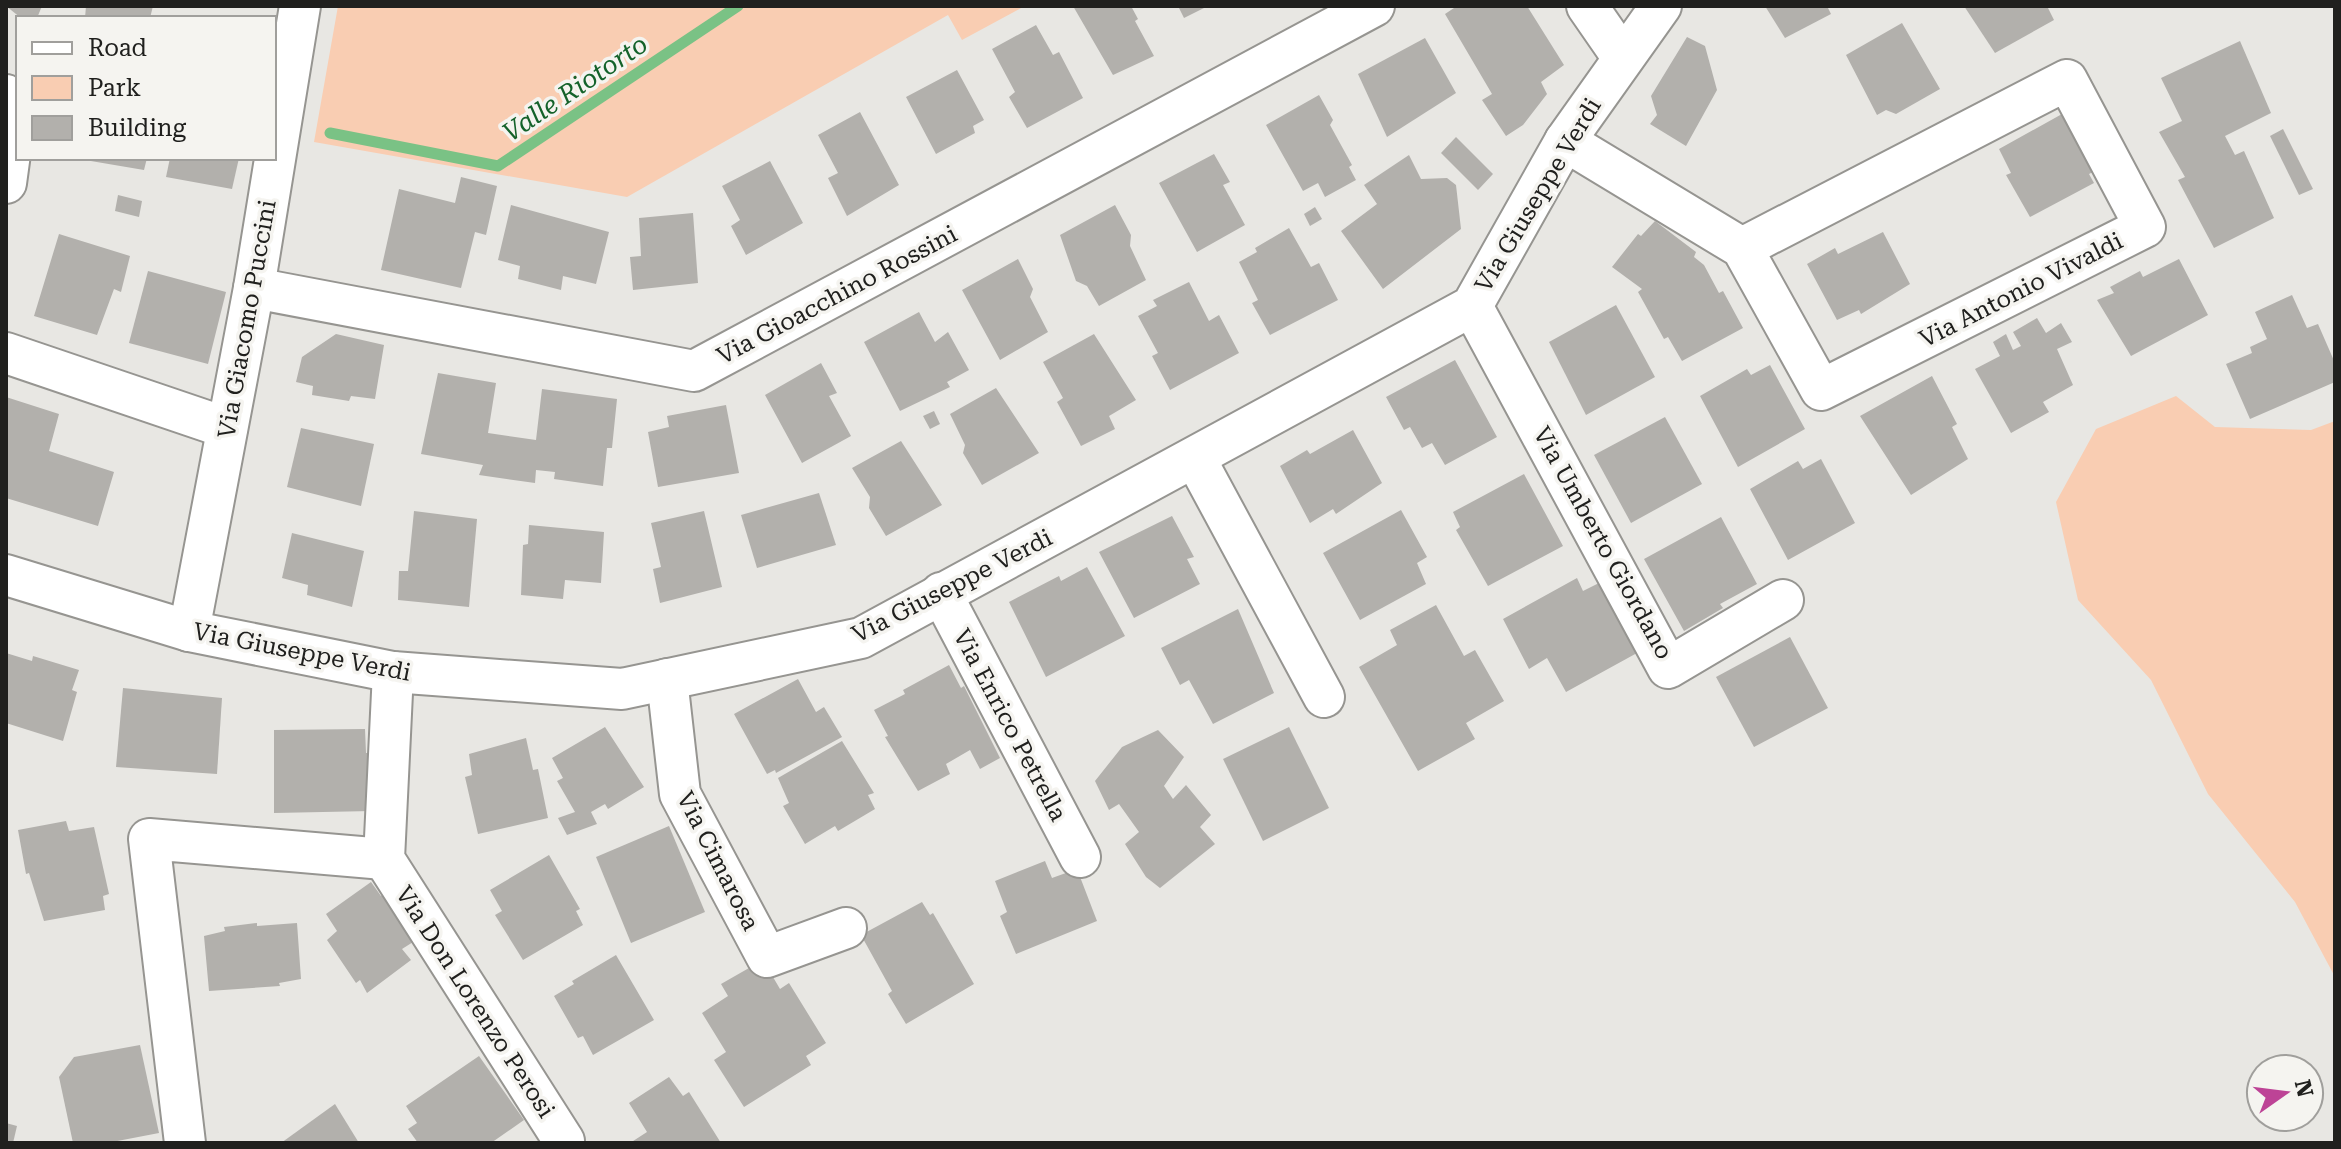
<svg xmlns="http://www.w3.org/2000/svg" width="2341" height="1149" font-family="'Roboto Serif',serif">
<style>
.green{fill:#f9cdb2}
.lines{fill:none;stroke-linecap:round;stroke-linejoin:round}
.stream{stroke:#7ac285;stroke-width:11}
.building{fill:#b2b0ac}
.street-casing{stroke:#969591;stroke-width:44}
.street{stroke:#fff;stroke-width:40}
.labels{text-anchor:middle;stroke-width:7;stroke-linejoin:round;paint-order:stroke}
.street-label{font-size:24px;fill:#20201e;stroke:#f5f4f0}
.water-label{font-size:26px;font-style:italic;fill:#14622a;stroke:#f5f4f0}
</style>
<rect width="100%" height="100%" fill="#e8e7e3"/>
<g class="green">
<path d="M338 6H1025L962 40 948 15 627 197 314 142Z"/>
<path d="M2176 396 2215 427 2311 430 2335 421V977L2295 902 2208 794 2151 680 2078 600 2056 502 2096 429Z"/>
</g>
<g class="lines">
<path class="stream" d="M330 133 498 166 738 6"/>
</g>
<g class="building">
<path d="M6 6H42L37 18H21Z"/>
<path d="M86 6H153L150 18H85Z"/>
<path d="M1073 6H1131L1138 19 1135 21 1154 56 1113 75Z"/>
<path d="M1178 6H1208L1184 18Z"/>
<path d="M1457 6H1527L1564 65 1541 82 1547 94 1523 125 1506 136 1482 100 1492 94 1445 14Z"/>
<path d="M1765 6H1827L1831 14 1785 38Z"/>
<path d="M1964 6H2047L2054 20 1995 53Z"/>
<path d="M1902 23 1940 89 1896 114 1886 110 1877 115 1846 55Z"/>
<path d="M1036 25 1053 55 1059 52 1083 98 1027 128 1009 97 1015 92 992 49Z"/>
<path d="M1687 37 1705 46 1717 90 1686 146 1650 124 1657 115 1651 96Z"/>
<path d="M1425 38 1456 93 1387 137 1358 74Z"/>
<path d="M2240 41 2271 113 2225 136 2235 155 2244 151 2274 218 2214 248 2178 180 2185 177 2159 132 2182 121 2161 78Z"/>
<path d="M957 70 984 120 973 126 975 133 936 154 906 97Z"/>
<path d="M1319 95 1333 120 1330 125 1352 165 1349 167 1356 180 1325 197 1318 183 1303 191 1266 125Z"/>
<path d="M860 112 899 185 847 216 828 178 838 173 818 135Z"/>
<path d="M2062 114 2093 172 2089 174 2094 183 2030 217 2006 175 2011 173 1999 149Z"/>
<path d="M2283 129 2313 189 2299 195 2270 136Z"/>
<path d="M1456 137 1493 174 1478 190 1441 153Z"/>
<path d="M1214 154 1230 182 1223 185 1245 225 1197 252 1159 183Z"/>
<path d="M1409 155 1421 179 1447 178 1456 185 1461 229 1383 289 1341 231 1377 204 1364 185Z"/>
<path d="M147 158 144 170 79 159V158Z"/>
<path d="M170 158H239L232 189 166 177Z"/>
<path d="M770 161 803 223 746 255 731 226 740 220 722 186Z"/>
<path d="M461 177 497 186 486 235 475 232 461 288 381 270 399 189 455 203Z"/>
<path d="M118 195 142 201 139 217 115 211Z"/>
<path d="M511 205 609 232 596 284 563 276 561 290 518 279 520 266 498 260Z"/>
<path d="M1115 205 1131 235 1130 246 1146 280 1099 306 1087 286 1076 281 1060 235Z"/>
<path d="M1315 207 1322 219 1310 226 1304 214Z"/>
<path d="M693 213 698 283 633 290 630 257 641 256 639 218Z"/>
<path d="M1655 221 1696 252 1694 257 1704 265 1719 293 1723 291 1743 328 1682 361 1668 337 1664 339 1638 292 1642 289 1612 267 1638 234 1641 236Z"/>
<path d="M1289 228 1311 267 1319 263 1338 300 1270 335 1252 303 1258 300 1239 262 1257 252 1255 248Z"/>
<path d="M1883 232 1910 284 1861 314 1859 310 1837 320 1807 264 1835 248 1838 254Z"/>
<path d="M59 234 130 256 121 292 114 289 97 335 34 316Z"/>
<path d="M1018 259 1033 289 1030 297 1048 332 1000 360 962 290Z"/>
<path d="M2179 259 2208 315 2131 356 2097 300 2114 293 2110 287 2140 271 2143 277Z"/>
<path d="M148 271 226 292 208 364 129 343Z"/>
<path d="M1189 282 1209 321 1219 315 1239 353 1170 390 1152 356 1158 353 1138 316 1157 306 1153 300Z"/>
<path d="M2292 295 2307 328 2318 324 2335 363V382L2250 419 2226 364 2252 353 2250 347 2267 339 2255 312Z"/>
<path d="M1616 305 1655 377 1586 415 1549 342Z"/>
<path d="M919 312 935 342 948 332 969 370 947 382 950 387 900 411 864 342Z"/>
<path d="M2037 318 2046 333 2061 323 2072 342 2057 349 2073 385 2043 402 2049 412 2011 433 1975 369 2000 356 1993 342 2006 334 2013 350 2021 346 2013 332Z"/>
<path d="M336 334 384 345 375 399 351 396 349 401 312 395 313 386 296 382 302 357Z"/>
<path d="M1094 334 1136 400 1109 416 1115 429 1081 446 1057 402 1063 398 1043 362Z"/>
<path d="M1455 360 1497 437 1445 465 1432 443 1422 448 1410 427 1404 430 1386 397Z"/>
<path d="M821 363 837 393 829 396 851 436 802 463 765 395Z"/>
<path d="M1770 365 1805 429 1738 467 1700 396 1747 369 1751 375Z"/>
<path d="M438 373 496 383 488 433 536 440 542 389 617 399 612 448H607L603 486 554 479 555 472 536 470 535 483 479 475 483 465 421 454Z"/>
<path d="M1932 376 1957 424 1952 427 1968 459 1911 495 1860 416Z"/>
<path d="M996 388 1039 453 982 485 963 453 965 445 950 414Z"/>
<path d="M6 397 59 414 49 451 114 472 98 526 6 498Z"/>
<path d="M726 405 739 473 658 487 648 432 669 427 667 416Z"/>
<path d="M934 411 940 424 930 429 923 416Z"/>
<path d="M1665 417 1702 484 1631 523 1594 455Z"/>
<path d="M301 428 374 444 361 506 287 487Z"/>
<path d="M1353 430 1382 483 1336 514 1333 509 1310 523 1280 466 1307 450 1310 454Z"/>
<path d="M901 441 942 505 886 536 869 508 870 497 852 468Z"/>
<path d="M1821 459 1855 523 1788 560 1750 489 1798 461 1803 469Z"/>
<path d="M1524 474 1563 546 1488 586 1456 530 1460 527 1453 512Z"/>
<path d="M819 493 836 545 757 568 741 515Z"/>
<path d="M1401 510 1427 557 1417 563 1426 584 1360 620 1323 553Z"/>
<path d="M414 511 477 519 469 607 398 600 399 571H408Z"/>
<path d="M704 511 722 587 660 603 653 569 661 567 651 523Z"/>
<path d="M1172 516 1194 557 1187 559 1200 584 1134 618 1099 552Z"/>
<path d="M1721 517 1757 584 1720 604 1723 608 1684 631 1644 559Z"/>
<path d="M529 525 604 532 601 583 565 580 563 599 521 595 523 545 528 544Z"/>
<path d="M292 533 364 551 352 607 307 595 308 585 282 578Z"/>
<path d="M1087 567 1125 636 1046 677 1009 602 1059 576 1061 581Z"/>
<path d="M1577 578 1583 591 1603 581 1637 653 1566 692 1547 658 1529 669 1503 619Z"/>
<path d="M1436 605 1464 656 1475 650 1504 701 1466 723 1475 739 1418 771 1359 667 1397 645 1390 630Z"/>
<path d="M1238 609 1274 693 1213 724 1189 680 1180 685 1161 648Z"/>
<path d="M1790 637 1828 708 1754 747 1716 677Z"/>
<path d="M6 653 32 661 33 656 79 670 72 690 77 692 63 741 6 723Z"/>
<path d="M949 665 961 688 964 686 1000 758 980 769 970 750 946 764 950 774 918 791 885 737 888 736 874 710 905 694 903 690Z"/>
<path d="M798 679 816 712 824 707 842 737 776 773 775 770 767 774 734 714Z"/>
<path d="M123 688 222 698 217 774 116 767Z"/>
<path d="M605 727 644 787 608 809 605 804 591 812 597 824 567 835 558 818 575 812 557 781 563 778 552 758Z"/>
<path d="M1289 727 1329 808 1263 841 1223 759Z"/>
<path d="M365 729 366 753H371L372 811 274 813V730Z"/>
<path d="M1158 730 1184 757 1164 786 1173 799 1186 785 1211 815 1200 827 1215 844 1160 888 1146 877 1125 844 1139 832 1119 804 1109 810 1095 781 1122 747Z"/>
<path d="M526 738 533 770 538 769 548 818 478 834 465 777 472 775 469 754Z"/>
<path d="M842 741 874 793 868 795 875 809 838 831 835 826 805 844 783 806 789 803 778 778Z"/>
<path d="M66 821 69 831 94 827 109 894 103 896 105 910 44 921 29 873 26 874 18 830Z"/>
<path d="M669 826 705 912 631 943 596 857Z"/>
<path d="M549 855 580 909 576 911 583 925 523 960 495 915 502 911 490 890Z"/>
<path d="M1045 861 1052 878 1077 869 1097 921 1016 954 1000 916 1007 912 995 881Z"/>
<path d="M371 882 381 896 390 891 421 937 402 949 411 960 367 993 360 980 356 983 327 940 337 931 326 914Z"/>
<path d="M922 902 930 915 933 913 974 984 906 1024 888 994 892 991 861 935Z"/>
<path d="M257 923V926L297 923 301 979 279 983 280 986 209 991 204 936 225 931 224 927Z"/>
<path d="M616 955 654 1020 593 1055 583 1036 578 1038 554 996 574 984 572 981Z"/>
<path d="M763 960 780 989 789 983 826 1043 806 1056 811 1065 744 1107 714 1060 726 1052 702 1013 728 996 721 984Z"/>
<path d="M140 1045 159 1133 107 1143H73L59 1077 74 1057Z"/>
<path d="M479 1056 524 1120 491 1143H418L408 1129 417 1123 406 1106Z"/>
<path d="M669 1077 683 1096 689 1092 721 1143H630L647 1132 629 1103Z"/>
<path d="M335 1104 359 1143H281Z"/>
<path d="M6 1123 17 1126 13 1143H6Z"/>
</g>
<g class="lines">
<g class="street-casing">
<g id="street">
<path d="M1587 6 1623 58"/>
<path d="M6 95 17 102 6 183"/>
<path d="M1565 141 1742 248 2067 80 2145 227 1821 390 1742 248"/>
<path d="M254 288 694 371 1374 6"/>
<path d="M1472 306 1668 668 1783 600"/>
<path d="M6 353 227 428"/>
<path d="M1195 458 1324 697"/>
<path d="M6 575 189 631 393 672 622 689 861 638 1472 306 1565 141 1661 6"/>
<path d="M941 593 1080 857"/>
<path d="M189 631 254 288 300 6"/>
<path d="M393 672 384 859 564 1141 561 1143"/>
<path d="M667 679 680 794 767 957 846 928"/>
<path d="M185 1143 149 839 384 859"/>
</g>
</g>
<use href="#street" class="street"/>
</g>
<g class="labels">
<g class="street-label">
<text transform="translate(1538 195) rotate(-59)" y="8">Via Giuseppe Verdi</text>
<text transform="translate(2021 290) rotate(-27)" y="8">Via Antonio Vivaldi</text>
<text transform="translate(837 295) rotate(-28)" y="8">Via Gioacchino Rossini</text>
<text transform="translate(247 319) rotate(-80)" y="8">Via Giacomo Puccini</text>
<text transform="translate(1603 543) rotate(61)" y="8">Via Umberto Giordano</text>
<text transform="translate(952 586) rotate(-27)" y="8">Via Giuseppe Verdi</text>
<text transform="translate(302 652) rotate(11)" y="8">Via Giuseppe Verdi</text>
<text transform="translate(1010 725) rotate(62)" y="8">Via Enrico Petrella</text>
<text transform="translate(718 861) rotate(63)" y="8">Via Cimarosa</text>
<text transform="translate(475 1002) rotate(57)" y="8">Via Don Lorenzo Perosi</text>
</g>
<g class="water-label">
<text transform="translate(575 88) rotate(-34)" y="9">Valle Riotorto</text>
</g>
</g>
<rect width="2341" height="1149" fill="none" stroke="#20201e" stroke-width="16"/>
<rect x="16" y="16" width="260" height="144" fill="#f5f4f0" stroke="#a09f9c" stroke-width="2"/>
<rect x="32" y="42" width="40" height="12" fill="#ffffff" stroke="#a09f9c" stroke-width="2"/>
<text x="88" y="56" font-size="24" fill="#20201e">Road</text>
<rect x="32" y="76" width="40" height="24" fill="#f9cdb2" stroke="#a09f9c" stroke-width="2"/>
<text x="88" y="96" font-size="24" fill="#20201e">Park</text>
<rect x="32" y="116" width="40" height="24" fill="#b2b0ac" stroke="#a09f9c" stroke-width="2"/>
<text x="88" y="136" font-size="24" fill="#20201e">Building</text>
<g transform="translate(2285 1093) rotate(76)"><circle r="38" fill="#f5f4f0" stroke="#a09f9c" stroke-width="2"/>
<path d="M0-6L14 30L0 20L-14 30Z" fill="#bd4396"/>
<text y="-12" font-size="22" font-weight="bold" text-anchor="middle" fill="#20201e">N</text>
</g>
</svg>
